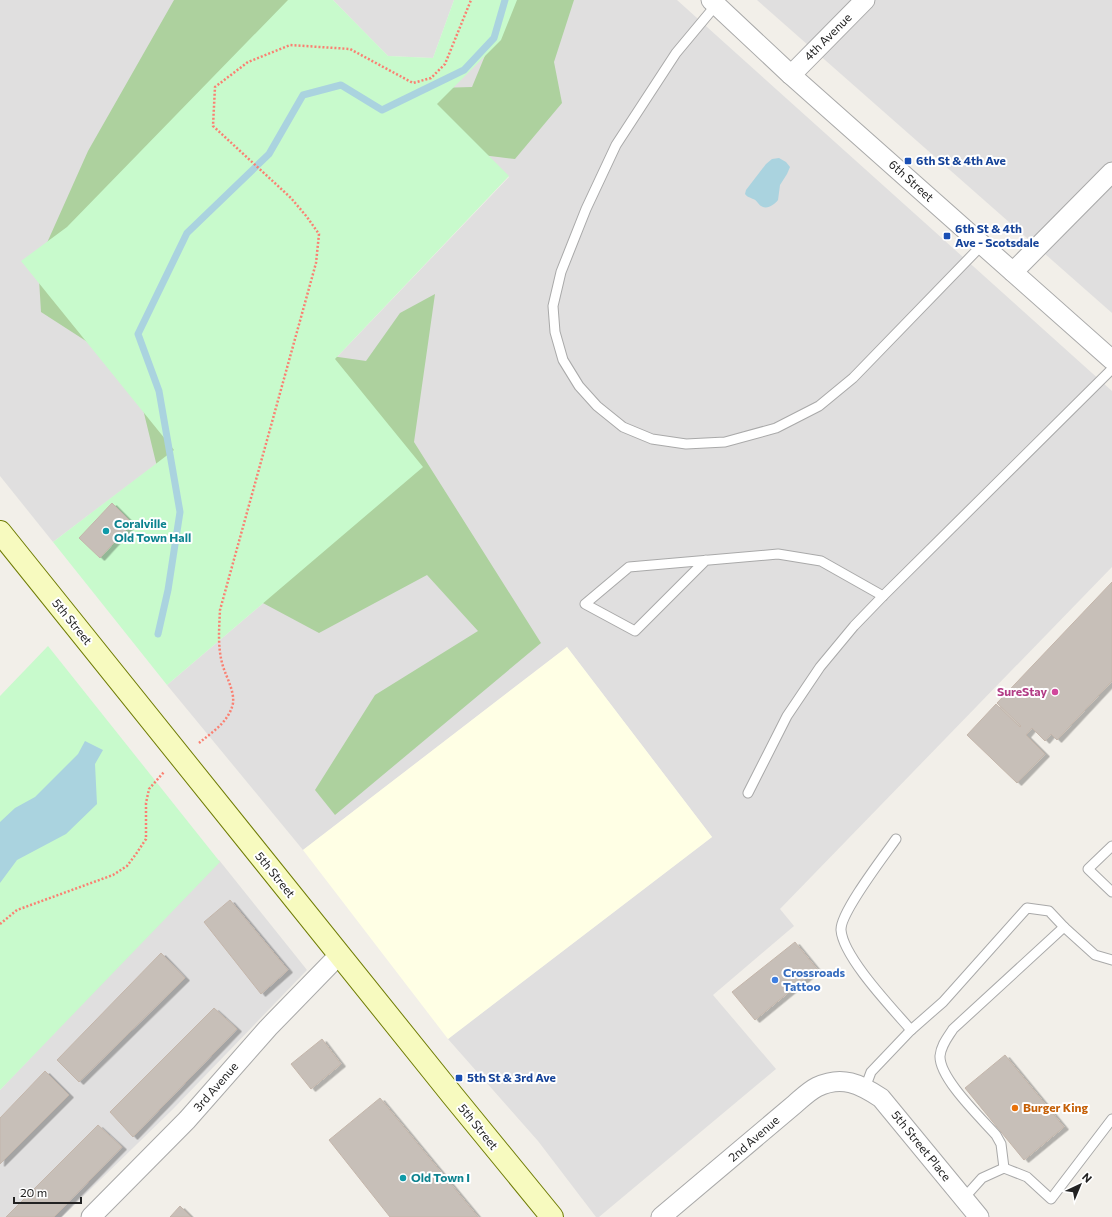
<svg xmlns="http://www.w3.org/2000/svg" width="1112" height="1217" font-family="Commissioner,sans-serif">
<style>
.residential{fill:#e0dfdf}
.education{fill:#ffffe5}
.forest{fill:#add19e}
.park{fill:#c8facc}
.water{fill:#aad3df}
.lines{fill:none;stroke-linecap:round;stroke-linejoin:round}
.stream{stroke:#aad3df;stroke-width:7}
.building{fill:#c7bfb8;stroke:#c4b6ab;filter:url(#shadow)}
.lane-casing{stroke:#a9a9a9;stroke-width:11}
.street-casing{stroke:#a9a9a9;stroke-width:21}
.secondary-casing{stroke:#707d05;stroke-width:24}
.path{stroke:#fa8072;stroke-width:2.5;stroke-dasharray:2 2;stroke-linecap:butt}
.lane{stroke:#fff;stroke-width:9}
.street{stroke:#fff;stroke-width:19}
.secondary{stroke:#f7fabf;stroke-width:22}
.transit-dot{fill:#1a4fb4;stroke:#fff;stroke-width:1.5}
.culture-dot{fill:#0f9aa8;stroke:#fff;stroke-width:1.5}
.hotel-dot{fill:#d1479c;stroke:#fff;stroke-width:1.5}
.shop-dot{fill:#3f7fe0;stroke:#fff;stroke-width:1.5}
.food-dot{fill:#e8710a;stroke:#fff;stroke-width:1.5}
.labels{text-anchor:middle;stroke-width:4;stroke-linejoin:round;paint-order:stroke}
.street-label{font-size:12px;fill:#222;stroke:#fff}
.transit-label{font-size:12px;font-weight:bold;fill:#164399;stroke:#fff;text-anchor:start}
.culture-label{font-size:12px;font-weight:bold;fill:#0d838f;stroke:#fff;text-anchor:start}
.hotel-label{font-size:12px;font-weight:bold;fill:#b23c85;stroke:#fff;text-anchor:end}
.shop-label{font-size:12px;font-weight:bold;fill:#366cbe;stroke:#fff;text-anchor:start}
.food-label{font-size:12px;font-weight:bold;fill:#c56008;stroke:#fff;text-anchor:start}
</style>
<defs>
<filter id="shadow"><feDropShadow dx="4.5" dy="2.5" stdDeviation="0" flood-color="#0004"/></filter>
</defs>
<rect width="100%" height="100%" fill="#f2efe9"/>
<g class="residential">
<path d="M0 0H288L175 450 53 542 0 476Z"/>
<path d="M333 0H454L433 58 388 56Z"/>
<path d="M517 0H677L1112 391V567L780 909 794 926 713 995 776 1069 599 1217H596L538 1141 448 1039 712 837 567 647 303 850 167 685 423 467 335 359 509 177 437 104Z"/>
<path d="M757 0H1112V313Z"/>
<path d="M219 860 307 970 173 1109 62 1217H0V1090Z"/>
</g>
<path class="education" d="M567 647 712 837 448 1039 303 850Z"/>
<path class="forest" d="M174 0H318L403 89 472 87 508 0H574L554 62 562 103 515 159 434 149 276 348 366 361 400 313 435 294 414 442 541 643 335 815 315 790 375 695 478 631 427 575 319 633 248 595 167 508 134 372 41 312 38 263 88 151Z"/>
<g class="park">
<path d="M288 0H333L388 56 433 58 454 0H517L501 40 437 104 509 176 335 359 423 467 167 685 53 542 174 450 21 261 67 227Z"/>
<path d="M48 646 220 862 0 1090V696Z"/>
</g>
<g class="water">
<path d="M779 158 786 162 790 167 787 174 780 185 778 200C774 205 767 210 761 206 758 204 757 200 753 199 750 197 748 198 745 194L746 190 766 164 772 159Z"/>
<path d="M85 741 103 750 95 764 97 804 66 834 17 860 0 883V822L15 808 35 797 78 754Z"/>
</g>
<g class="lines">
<path class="stream" d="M158 634 168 590 180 512 159 391 138 334 187 233 269 154 303 95 341 85 382 110 464 70 494 38 505 0"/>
</g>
<g class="building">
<path d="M112 503 132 523 100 558 79 538Z"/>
<path d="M1112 582V681L1057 740 1051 734 1045 741 1032 728 1026 735 1045 754 1017 783 967 735 996 704 1020 727 1021 726 997 703Z"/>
<path d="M230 900 288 970 261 994 204 922Z"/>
<path d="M795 942 817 969 755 1020 732 992Z"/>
<path d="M161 953 185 978 79 1082 57 1060Z"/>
<path d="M214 1008 237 1029 133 1137 110 1112Z"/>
<path d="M322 1039 341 1064 311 1089 291 1064Z"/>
<path d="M1005 1055 1064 1127 1024 1160 965 1088Z"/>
<path d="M45 1071 69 1095 0 1164V1118Z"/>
<path d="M380 1098 478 1217H390L329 1140Z"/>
<path d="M98 1125 122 1147 54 1217H6Z"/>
<path d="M180 1206 191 1217H170Z"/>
</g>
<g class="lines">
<g class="lane-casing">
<g id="lane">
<path d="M716 5 676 53 644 102 616 145 586 209 561 272 553 306 555 332 563 360 579 386 597 406 623 427 652 439 686 444 725 442 776 428 819 406 853 378 982 245"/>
<path d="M706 560 635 631 585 604 629 567 778 554 821 561 883 596"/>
<path d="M748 793 787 716 820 667 854 626 883 596 1112 369"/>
<path d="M896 839C884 856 840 913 841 930 843 957 892 1008 911 1030"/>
<path d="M1112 846 1088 869 1112 892"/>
<path d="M865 1088 871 1072 911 1030 943 1002 1027 908 1049 911 1064 927 1095 955 1112 960"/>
<path d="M1004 1168 1001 1144 996 1135C981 1118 939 1078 940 1056 941 1045 948 1037 953 1029L1064 927"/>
<path d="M964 1198 982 1178 1004 1168 1027 1177 1051 1199 1112 1119"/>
</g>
</g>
<g class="street-casing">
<g id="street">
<path d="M711 0 791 75 1112 360"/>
<path d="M791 75 865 0"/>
<path d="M1013 272 1112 172"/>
<path d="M91 1217 187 1120 268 1028 339 955"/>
<path d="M661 1217 795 1104C802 1098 809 1091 817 1087 842 1075 860 1084 881 1098L979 1217"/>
</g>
</g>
<g class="secondary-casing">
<path id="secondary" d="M0 532 453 1096 552 1217"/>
</g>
<g class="path">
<path d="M199 743C211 733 227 723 232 707 236 697 229 682 225 672 217 652 219 631 220 610L316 263 319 234 307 217 291 198 213 126 215 87 248 62 290 45 350 49 413 83 431 78 445 64 471 0"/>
<path d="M0 924 17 910 113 875 127 866 136 854 146 839V803L149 789 164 772"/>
</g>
<use href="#lane" class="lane"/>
<use href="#street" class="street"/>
<use href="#secondary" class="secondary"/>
</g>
<g class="transit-dot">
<rect x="904" y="157" width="8" height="8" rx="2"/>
<rect x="943" y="232" width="8" height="8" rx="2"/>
<rect x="455" y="1074" width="8" height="8" rx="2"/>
</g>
<g class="culture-dot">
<circle cx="106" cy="531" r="4"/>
<circle cx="403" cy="1178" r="4"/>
</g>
<circle class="hotel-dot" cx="1055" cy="692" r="4"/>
<circle class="shop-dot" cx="775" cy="980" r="4"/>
<circle class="food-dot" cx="1015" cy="1108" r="4"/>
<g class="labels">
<g class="street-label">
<text transform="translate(828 37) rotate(-45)" y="4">4th Avenue</text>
<text transform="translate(911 181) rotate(42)" y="4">6th Street</text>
<text transform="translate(72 622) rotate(51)" y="4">5th Street</text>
<text transform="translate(275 875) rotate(51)" y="4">5th Street</text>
<text transform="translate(216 1087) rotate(-49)" y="4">3rd Avenue</text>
<text transform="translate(478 1127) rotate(51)" y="4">5th Street</text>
<text transform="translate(754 1139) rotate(-41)" y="4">2nd Avenue</text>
<text transform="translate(921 1146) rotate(51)" y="4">5th Street Place</text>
</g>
<g class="transit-label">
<text x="916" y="165">6th St &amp; 4th Ave</text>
<text x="955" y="233">6th St &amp; 4th<tspan x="955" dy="14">Ave - Scotsdale</tspan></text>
<text x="467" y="1082">5th St &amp; 3rd Ave</text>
</g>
<g class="culture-label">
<text x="114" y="528">Coralville<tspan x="114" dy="14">Old Town Hall</tspan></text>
<text x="411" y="1182">Old Town I</text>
</g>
<g class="hotel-label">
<text x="1047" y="696">SureStay</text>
</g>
<g class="shop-label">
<text x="783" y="977">Crossroads<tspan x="783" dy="14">Tattoo</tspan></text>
</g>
<g class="food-label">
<text x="1023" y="1112">Burger King</text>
</g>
</g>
<g transform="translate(1080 1185) rotate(44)" stroke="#ffffff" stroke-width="3" paint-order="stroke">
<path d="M0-3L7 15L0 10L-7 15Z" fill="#222222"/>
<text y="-6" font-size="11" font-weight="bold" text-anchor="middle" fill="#222222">N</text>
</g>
<path d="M14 1197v6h67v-6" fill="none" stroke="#222222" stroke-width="2"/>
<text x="20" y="1197" font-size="12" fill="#222222" stroke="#ffffff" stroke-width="3" paint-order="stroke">20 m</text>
</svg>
